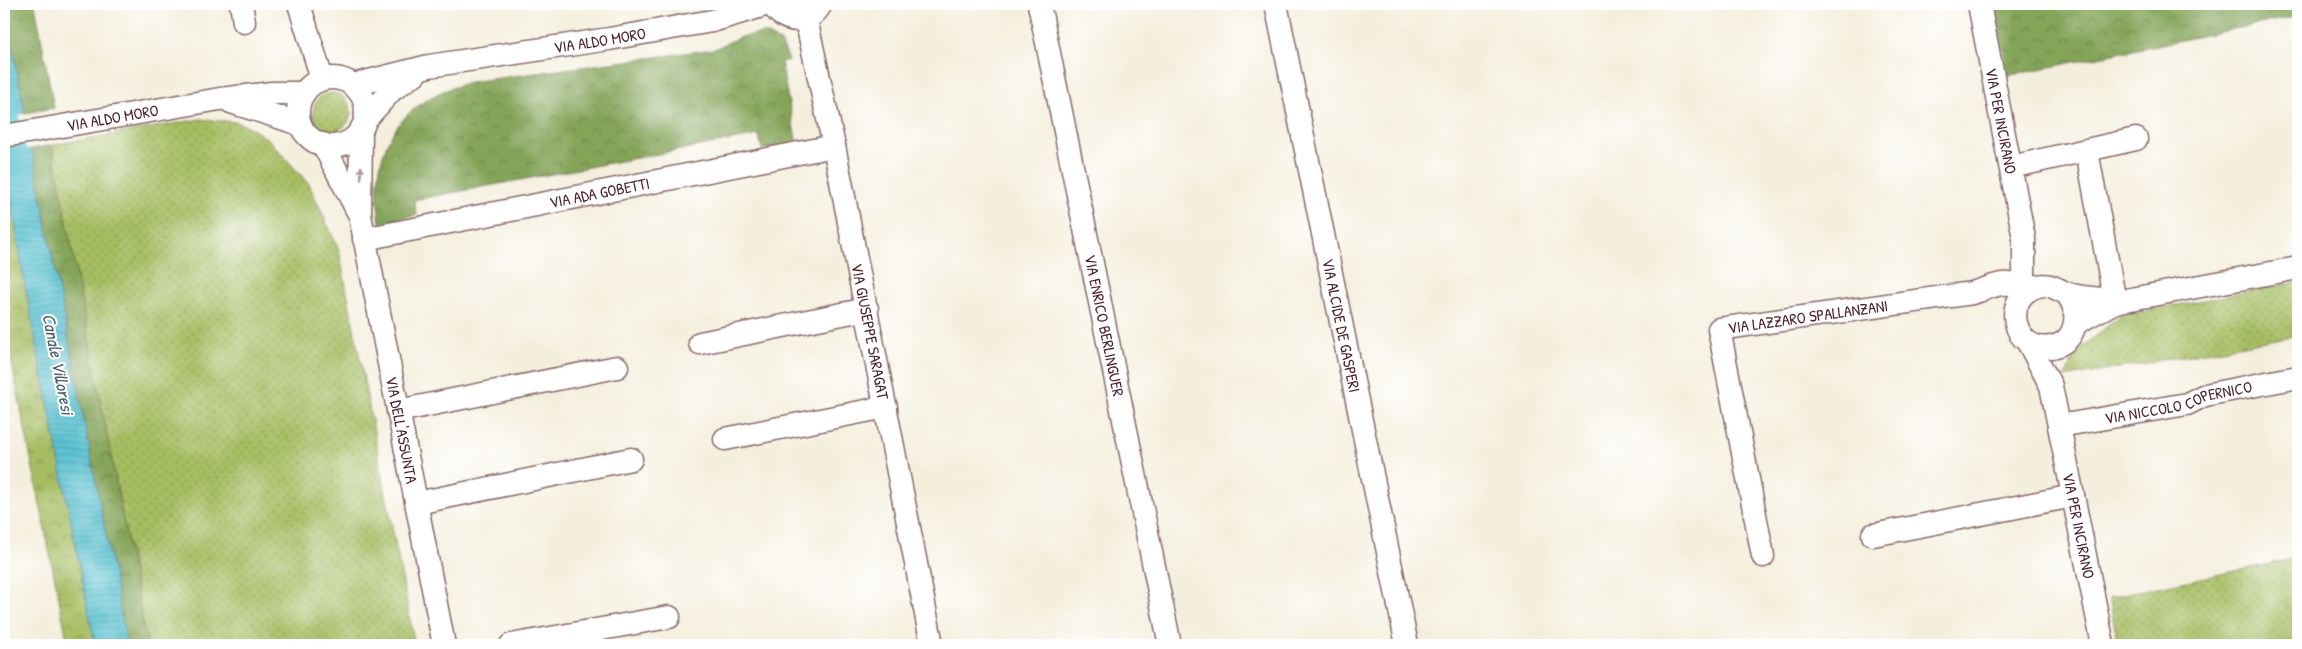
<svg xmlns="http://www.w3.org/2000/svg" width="2302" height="649" font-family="'Patrick Hand',sans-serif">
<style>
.grass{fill:url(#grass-dots);stroke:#786e46}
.forest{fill:url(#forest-crowns);stroke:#676242}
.park{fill:url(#park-crowns);stroke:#786e46}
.water{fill:url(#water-rules);stroke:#50707e}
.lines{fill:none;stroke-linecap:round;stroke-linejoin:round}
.canal{stroke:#56c1d0;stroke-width:19}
.minor-casing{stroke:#866869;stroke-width:25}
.minor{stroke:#fff;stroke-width:22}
.oneway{fill:#ae9aa0}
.labels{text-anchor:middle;stroke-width:4;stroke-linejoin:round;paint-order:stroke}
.street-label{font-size:16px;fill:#4a1f2b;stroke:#fff}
.water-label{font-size:18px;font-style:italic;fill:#4f606d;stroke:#fff}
</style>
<defs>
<pattern id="grass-dots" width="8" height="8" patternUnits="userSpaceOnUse" patternTransform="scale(1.25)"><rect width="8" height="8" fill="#a6bd62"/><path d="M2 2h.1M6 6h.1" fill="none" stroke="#899951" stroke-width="1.8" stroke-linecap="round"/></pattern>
<pattern id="forest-crowns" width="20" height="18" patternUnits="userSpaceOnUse" patternTransform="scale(1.25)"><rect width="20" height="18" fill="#84a458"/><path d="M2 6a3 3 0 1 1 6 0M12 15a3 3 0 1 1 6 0" fill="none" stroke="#6e8549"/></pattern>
<pattern id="park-crowns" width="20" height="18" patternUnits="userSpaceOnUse" patternTransform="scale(1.25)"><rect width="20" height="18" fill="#a6bd62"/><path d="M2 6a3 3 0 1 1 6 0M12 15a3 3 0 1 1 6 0" fill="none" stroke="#899951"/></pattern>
<pattern id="water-rules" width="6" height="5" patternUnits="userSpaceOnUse" patternTransform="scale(1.25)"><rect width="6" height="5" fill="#56c1d0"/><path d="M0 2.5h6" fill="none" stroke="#4ca5b3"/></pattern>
</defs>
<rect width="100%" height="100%" fill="#fff"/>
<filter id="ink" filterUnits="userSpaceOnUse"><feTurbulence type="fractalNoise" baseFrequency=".02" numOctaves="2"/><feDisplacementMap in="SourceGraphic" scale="10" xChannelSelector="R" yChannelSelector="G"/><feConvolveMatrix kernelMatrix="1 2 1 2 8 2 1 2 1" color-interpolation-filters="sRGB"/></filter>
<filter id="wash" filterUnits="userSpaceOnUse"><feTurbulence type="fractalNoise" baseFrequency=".0096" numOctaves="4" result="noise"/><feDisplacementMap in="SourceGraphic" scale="20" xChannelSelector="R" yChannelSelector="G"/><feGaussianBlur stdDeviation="1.12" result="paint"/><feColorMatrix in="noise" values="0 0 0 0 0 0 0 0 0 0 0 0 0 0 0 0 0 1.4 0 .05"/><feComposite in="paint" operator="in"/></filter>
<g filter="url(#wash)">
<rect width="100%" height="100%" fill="#f4efdd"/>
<g class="grass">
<circle cx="332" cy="112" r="19"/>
<path d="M200 119 236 122 250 127 268 139 309 184 339 250 415 645H147L52 145Z"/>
<path d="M2298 282V335L2065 378 2074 355 2119 316Z"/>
<path d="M2298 558V645H2118L2109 597Z"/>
</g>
<g class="forest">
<path d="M4 4H35L54 108 25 113Z"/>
<path d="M1995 4H2298V16L2007 76Z"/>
<path d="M764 33 781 42 789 60 781 62 797 144 762 150 759 135 414 200 417 215 380 223C372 169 383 124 433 96 444 90 457 86 469 82L714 49 740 37Z"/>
<path d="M52 145 147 645H127L32 149Z"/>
</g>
<path class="park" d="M4 156 24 279 95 645H68L4 324Z"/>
<g class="water">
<path d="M4 5 25 113 4 117Z"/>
<path d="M32 149 127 645H95L24 279 4 154Z"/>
</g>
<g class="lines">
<path class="canal" d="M4 84 21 175"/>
</g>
</g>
<g filter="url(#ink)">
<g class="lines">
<g class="minor-casing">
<g id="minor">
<path d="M241 4 244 22"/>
<path d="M299 4 322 79"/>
<path d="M772 4C783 24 810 26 821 4"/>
<path id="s1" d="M1039 4 1170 645"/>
<path id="s2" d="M1276 4 1407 645"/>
<path id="s3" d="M1979 4 2024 238V279L2028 290"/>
<path id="s4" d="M806 19 834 146 932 645"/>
<circle cx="332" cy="112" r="34"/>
<path id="s5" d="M353 85 429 66 609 39 712 21 768 4"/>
<path d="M231 102 300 124"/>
<path d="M366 119 392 90 415 74"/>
<path id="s6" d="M361 130 360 215 444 645"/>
<path id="s7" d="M4 136 220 99 272 93H304"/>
<path d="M323 144 358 212"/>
<path d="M2087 151 2115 302"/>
<path d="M2011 167 2136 139"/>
<path id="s8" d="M364 239 834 146"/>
<path d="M2067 294C2081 312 2078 343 2051 347 2013 354 2000 296 2038 286 2050 283 2056 289 2066 293 2081 299 2100 297 2115 302"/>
<path d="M2076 323 2115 302 2298 268"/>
<path d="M700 343 867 309"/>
<path id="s9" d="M2029 344 2051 386 2103 645"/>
<path d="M398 411 617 367"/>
<path id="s10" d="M2059 426 2187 404 2205 395 2298 377"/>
<path d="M725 439 886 407"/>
<path d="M417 503 631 459"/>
<path d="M1873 535 2073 496"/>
<path id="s11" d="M1763 556 1719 329 1972 293C1997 286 2003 278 2028 290"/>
<path d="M511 645 669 617"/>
</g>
</g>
<use href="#minor" class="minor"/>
</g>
<defs><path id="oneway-solid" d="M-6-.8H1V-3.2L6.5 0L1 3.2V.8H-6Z" transform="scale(1.25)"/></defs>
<use class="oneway" href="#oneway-solid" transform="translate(361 173) rotate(-89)"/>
</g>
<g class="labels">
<g class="street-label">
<text dy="6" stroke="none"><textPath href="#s5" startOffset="251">VIA ALDO MORO</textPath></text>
<text dy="6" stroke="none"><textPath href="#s7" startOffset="110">VIA ALDO MORO</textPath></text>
<text dy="6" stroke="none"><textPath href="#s3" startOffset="119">VIA PER INCIRANO</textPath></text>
<text dy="6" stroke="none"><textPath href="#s8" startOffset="240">VIA ADA GOBETTI</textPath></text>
<text dy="6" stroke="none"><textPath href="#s11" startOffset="321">VIA LAZZARO SPALLANZANI</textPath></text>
<text dy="6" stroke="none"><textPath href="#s1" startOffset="328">VIA ENRICO BERLINGUER</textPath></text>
<text dy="6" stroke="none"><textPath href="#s2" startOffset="328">VIA ALCIDE DE GASPERI</textPath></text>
<text dy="6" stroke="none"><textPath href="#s4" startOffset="319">VIA GIUSEPPE SARAGAT</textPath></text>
<text dy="6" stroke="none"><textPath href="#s10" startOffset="122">VIA NICCOLO COPERNICO</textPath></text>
<text dy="6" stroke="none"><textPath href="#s6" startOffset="304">VIA DELL'ASSUNTA</textPath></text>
<text dy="6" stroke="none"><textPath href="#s9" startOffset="190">VIA PER INCIRANO</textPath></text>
</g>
<g class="water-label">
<text transform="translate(58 364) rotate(79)" y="6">Canale Villoresi</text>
</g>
</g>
<rect width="2302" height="649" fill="none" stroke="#fff" stroke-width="20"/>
</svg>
